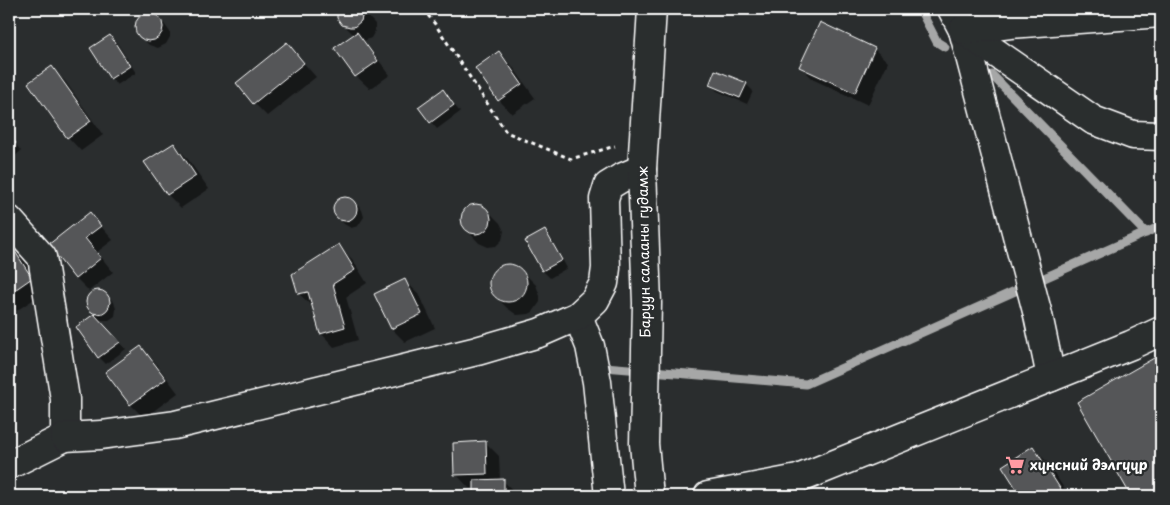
<svg xmlns="http://www.w3.org/2000/svg" width="1170" height="505" font-family="'Playpen Sans',sans-serif">
<style>
.shadow{fill:#0007}
.lines{fill:none;stroke-linecap:round;stroke-linejoin:round}
.stream{stroke:#a6a7a7;stroke-width:9}
.building{fill:#555758;stroke:#fff}
.minor-casing{stroke:#fff;stroke-width:31}
.major-casing{stroke:#fff;stroke-width:31}
.path{stroke:#fff;stroke-width:3;stroke-dasharray:4 4;stroke-linecap:butt}
.minor{stroke:#2a2d2e;stroke-width:28}
.major{stroke:#2a2d2e;stroke-width:28}
.labels{text-anchor:middle;stroke-width:4.5;stroke-linejoin:round;paint-order:stroke}
.street-label{font-size:14px;fill:#fff;stroke:#2a2d2e}
.poi-label{font-size:14px;font-weight:bold;fill:#fff;stroke:#2a2d2e;text-anchor:start}
</style>
<rect width="100%" height="100%" fill="#2a2d2e"/>
<filter id="ink" filterUnits="userSpaceOnUse"><feTurbulence type="fractalNoise" baseFrequency=".02" numOctaves="2"/><feDisplacementMap in="SourceGraphic" scale="10" xChannelSelector="R" yChannelSelector="G"/><feConvolveMatrix kernelMatrix="1 2 1 2 8 2 1 2 1" color-interpolation-filters="sRGB"/></filter>
<g filter="url(#ink)">
<g class="shadow">
<path d="M339 9H361L375 24V31L371 38 364 41 390 75 370 89 356 76 354 35 340 21Z"/>
<path d="M988 9H1009L995 16Z"/>
<path d="M146 14H150L158 17 165 25 170 32V37L166 44 158 48 149 45 139 35 136 27 138 19Z"/>
<path d="M110 37 117 43 136 73 117 85 111 78Z"/>
<path d="M287 44 316 77 267 116 254 103Z"/>
<path d="M874 49 888 62 868 105 814 80 801 67Z"/>
<path d="M499 52 512 66 535 98 512 114 499 100 477 68Z"/>
<path d="M51 68 65 81 103 135 81 151 68 137 29 84Z"/>
<path d="M9 79 13 83 15 92 9 100Z"/>
<path d="M710 84H746L753 91 747 104 717 91Z"/>
<path d="M443 91 460 112 437 129 431 122Z"/>
<path d="M9 136 21 151 9 161Z"/>
<path d="M174 144 187 158 209 189 181 208 168 195 146 163Z"/>
<path d="M345 198 355 203 362 210 364 217 358 226 351 228 344 224 335 213 334 206 338 200Z"/>
<path d="M477 205 486 209 500 223 504 231 502 240 496 246 488 247 479 243 462 225V215L468 207Z"/>
<path d="M90 214 113 240 97 252 113 272 89 291 76 278Z"/>
<path d="M545 232 551 239 567 268 550 278 543 271 527 242Z"/>
<path d="M9 243 20 254 45 292 16 311 9 303Z"/>
<path d="M338 246 352 259 367 283 346 297 358 340 334 347 321 333 313 307 299 294Z"/>
<path d="M511 266 522 271 536 285 540 296V302L533 312 529 314 517 315 507 308 493 294 490 288 491 276 500 267Z"/>
<path d="M405 281 419 294 435 328 405 342 392 329Z"/>
<path d="M100 291 114 302 116 309 115 316 109 320H99L126 349 106 364 99 357 78 327 95 315 88 308 86 301 90 292Z"/>
<path d="M141 347 154 361 178 393 144 418 131 405Z"/>
<path d="M1161 355V496H1133L1079 402Z"/>
<path d="M485 442 499 456 500 481H503L517 494V496H475V488H469L456 474Z"/>
<path d="M1033 448 1047 462 1069 496H1023L1004 467Z"/>
</g>
<g class="lines">
<g class="stream">
<path d="M920 9 937 42 945 47"/>
<path d="M992 75 1146 233"/>
<path d="M605 367 806 384 1161 226"/>
</g>
</g>
<g class="building">
<path d="M337 9H362L363 13 361 21 354 27H350L342 25 337 18Z"/>
<circle cx="149" cy="27" r="14"/>
<path d="M820 22 875 48 855 93 799 67Z"/>
<path d="M357 32 378 61 355 77 334 48Z"/>
<path d="M110 35 130 66 110 79 90 48Z"/>
<path d="M287 42 304 63 253 104 236 83Z"/>
<path d="M499 51 522 84 498 101 475 68Z"/>
<path d="M52 66 91 121 67 138 28 83Z"/>
<path d="M715 70 747 83 740 98 709 85Z"/>
<path d="M443 89 454 105 430 123 418 107Z"/>
<path d="M9 135 16 143 9 149Z"/>
<path d="M174 143 196 176 167 195 144 162Z"/>
<circle cx="345" cy="209" r="12"/>
<circle cx="476" cy="219" r="15"/>
<path d="M90 212 101 226 85 238 101 258 75 279 48 245Z"/>
<path d="M545 230 562 260 542 271 525 241Z"/>
<path d="M9 242 32 278 9 294Z"/>
<path d="M339 244 355 270 333 284 345 327 320 334 308 292 298 294 292 274Z"/>
<circle cx="508" cy="283" r="19"/>
<path d="M405 279 422 314 391 329 374 294Z"/>
<circle cx="98" cy="302" r="12"/>
<path d="M94 314 120 342 98 358 76 327Z"/>
<path d="M141 346 166 379 130 405 105 372Z"/>
<path d="M1161 354V496H1131L1077 402Z"/>
<path d="M486 441 487 474 454 475 453 443Z"/>
<path d="M1033 446 1065 496H1021L1002 466Z"/>
<path d="M504 479V496H474V480Z"/>
</g>
<g class="lines">
<g class="minor-casing">
<g id="minor">
<path d="M952 9 963 30 1038 315 1051 377"/>
<path d="M963 30 1093 120 1133 135 1161 136"/>
<path d="M963 30 1010 24 1161 13"/>
<path d="M9 220 42 257 65 399V437L9 465"/>
<path d="M578 316 590 346 597 382 609 496"/>
<path d="M65 437 101 435 175 425 477 351 539 333 578 316 595 300 604 283 606 268 604 199 608 186 621 178 642 169"/>
<path d="M708 496 798 479 1131 345 1161 331"/>
</g>
</g>
<g class="major-casing">
<path id="major" d="M649 496 644 444 647 303 642 169 652 9"/>
</g>
<path class="path" d="M423 9 435 24 506 132 571 159 615 146"/>
<use href="#minor" class="minor"/>
<use href="#major" class="major"/>
</g>
</g>
<defs>
<g id="supermarket-bare" transform="scale(1.5)"><path d="M-6-5.5h2.5l.6 2H6L4.5 2H-2.5L-4.4-4H-6ZM-1.5 3.2a1.3 1.3 0 1 0 .1 0ZM3 3.2a1.3 1.3 0 1 0 .1 0Z" fill="#ff9aa2" stroke="#2a2d2e" stroke-width="2.5" paint-order="stroke"/></g>
</defs>
<g fill-rule="evenodd">
<use href="#supermarket-bare" x="1015" y="465"/>
</g>
<g class="labels">
<g class="street-label">
<text transform="translate(644 252) rotate(-91)" y="5">Баруун салааны гудамж</text>
</g>
<g class="poi-label">
<text x="1030" y="470">хүнсний дэлгүүр</text>
</g>
</g>
<rect width="1170" height="505" fill="none" stroke="#2a2d2e" stroke-width="30"/>
<rect x="15" y="15" width="1140" height="475" fill="none" stroke="#fff" stroke-width="2" filter="url(#ink)"/>
</svg>
